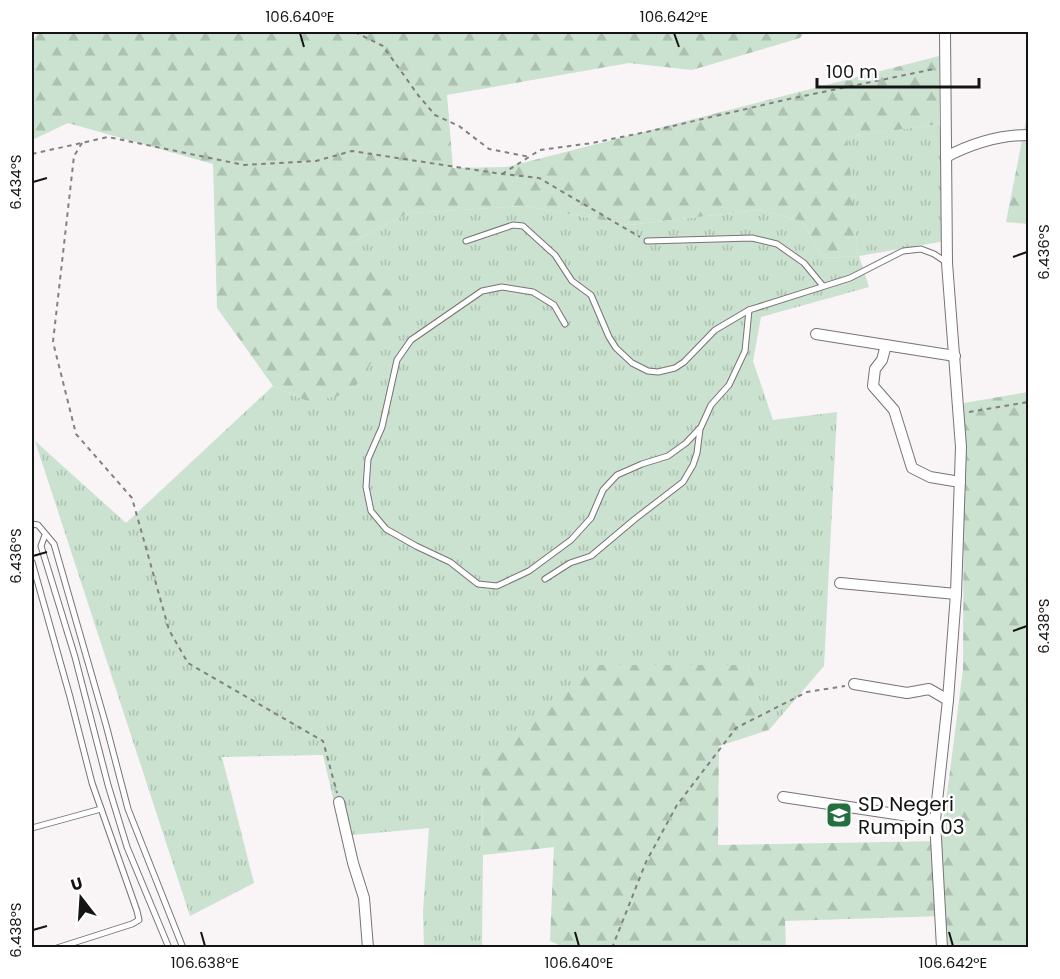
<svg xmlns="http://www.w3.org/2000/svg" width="1060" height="979" font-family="Poppins,sans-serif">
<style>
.grass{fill:url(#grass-tufts)}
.forest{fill:url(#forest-firs)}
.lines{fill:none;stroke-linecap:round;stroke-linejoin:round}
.lane-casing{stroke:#787374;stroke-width:7}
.street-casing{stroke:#787374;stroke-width:12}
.path{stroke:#838081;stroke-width:2;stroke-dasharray:4.5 4.5;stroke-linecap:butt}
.lane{stroke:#fff;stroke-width:5}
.street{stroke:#fff;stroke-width:10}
.ticks{fill:none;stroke:#151414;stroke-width:2}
.labels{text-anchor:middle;stroke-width:5;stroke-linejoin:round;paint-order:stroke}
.poi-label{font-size:20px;fill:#151414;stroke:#fff;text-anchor:start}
.neatline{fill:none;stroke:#151414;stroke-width:2}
.ticks-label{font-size:15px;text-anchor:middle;fill:#151414}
</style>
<defs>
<pattern id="grass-tufts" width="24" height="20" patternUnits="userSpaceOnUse" patternTransform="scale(1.5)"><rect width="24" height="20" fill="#cae2cf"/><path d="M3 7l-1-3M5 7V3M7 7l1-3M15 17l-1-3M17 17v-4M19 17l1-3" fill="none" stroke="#adc1b1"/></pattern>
<pattern id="forest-firs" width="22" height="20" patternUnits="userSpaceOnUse" patternTransform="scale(1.5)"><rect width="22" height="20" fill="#cae2cf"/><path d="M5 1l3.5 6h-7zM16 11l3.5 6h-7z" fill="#adc1b1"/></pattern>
</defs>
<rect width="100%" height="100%" fill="#f9f4f5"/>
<path class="grass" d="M939 124 951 240 859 256 869 287 761 317 753 361 773 420 837 412 824 666 769 730 748 665 482 771 483 855 482 947H424L423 911 429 828 342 836 323 755 222 757 254 883 190 916 35 441 126 523 273 386 309 402 346 246 408 213 525 206 629 225 759 210 802 221 823 258 858 256 846 137Z"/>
<g class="forest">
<path d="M39 32H804L800 38 692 70 629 63 447 95 453 168 507 167 939 56V124L847 137 858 256 823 258 802 221 759 210 629 225 525 206 408 213 346 246 393 295 391 334 351 393 309 402 273 386 217 308 213 164 68 123 32 140V41Z"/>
<path d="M1028 110V224L1006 222Z"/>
<path d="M1028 392V947H943V916L785 921 786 947H564L550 941 554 847 483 855 482 771 597 665H748L769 730 719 746 718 845 941 841 963 669 964 403Z"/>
</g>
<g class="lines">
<g class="lane-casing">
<g id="lane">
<path d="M466 241 513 225 523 226 555 255 572 281 591 295 609 337 616 348 632 363 648 371 658 372 675 368 684 362 715 330 749 310 850 278 903 251 921 249 934 254 946 262"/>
<path d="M647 241 752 238 777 244 804 263 823 286"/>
<path d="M565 324 554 305 533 292 502 287 482 291 411 340 397 360 382 427 368 459 366 487 371 511 386 529 416 546 450 562 478 584 497 586 529 571 571 540 591 518 603 490 617 475 642 464 668 456 686 443 701 427 711 405 729 385 745 351 749 310"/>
<path d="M32 524 38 525 54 544 106 725 128 809 183 948"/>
<path d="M45 535 41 546 75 657 108 785 127 847 169 948"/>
<path d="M32 562 70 697 92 783 137 911 139 920 132 924 57 948"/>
<path d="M545 579 570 563 591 556 635 519 683 482 693 465 697 453 700 429"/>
<path d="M32 828 101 809"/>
</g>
</g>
<g class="street-casing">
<g id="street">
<path d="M946 157C971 144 1000 135 1028 135"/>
<path d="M816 334 955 356"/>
<path d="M886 345 882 360 875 369 873 386 894 410 912 468 930 477 960 482"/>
<path d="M840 583 956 594"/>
<path d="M854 684 907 693 929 689 948 700"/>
<path d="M783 797 935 820"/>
<path d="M339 802 353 863 364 898 368 948"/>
<path d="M942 948 935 820 948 700 956 594 961 447 947 263 945 32"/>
</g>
</g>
<g class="path">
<path d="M355 32 383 46 418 95 435 115 459 126 489 149 530 157"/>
<path d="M82 143 74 156 53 342 76 434 132 498 169 630 188 663 323 741 337 793"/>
<path d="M32 154 108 137 244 165 316 161 352 151 502 174 539 178 640 237"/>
<path d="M502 174 540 150 592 143 651 131 789 99 934 69"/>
<path d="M969 412 1028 402"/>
<path d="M612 948 646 862 677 805 736 728 807 692 845 686"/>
</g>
<use href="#lane" class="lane"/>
<use href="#street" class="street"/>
</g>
<path class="ticks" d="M300 33 304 47M674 33 679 47M33 182 47 178M1013 257 1027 252M33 556 47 552M1013 631 1027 626M33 930 47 926M201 932 205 946M575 932 579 946M949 932 953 946"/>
<defs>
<g id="school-square" transform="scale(1.35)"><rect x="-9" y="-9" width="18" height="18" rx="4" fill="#236f3f" stroke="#fff"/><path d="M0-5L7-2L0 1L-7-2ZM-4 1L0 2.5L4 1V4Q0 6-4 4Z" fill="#fff"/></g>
</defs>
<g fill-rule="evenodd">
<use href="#school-square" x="839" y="815"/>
</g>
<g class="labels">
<g class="poi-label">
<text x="858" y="811">SD Negeri<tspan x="858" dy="23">Rumpin 03</tspan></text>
</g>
</g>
<rect width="1060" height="979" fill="none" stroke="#ffffff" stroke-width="66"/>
<g transform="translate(81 898) rotate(343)" stroke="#ffffff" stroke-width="4.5" paint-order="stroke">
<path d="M0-4.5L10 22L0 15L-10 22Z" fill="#151414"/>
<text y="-9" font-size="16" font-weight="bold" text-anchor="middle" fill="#151414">U</text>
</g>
<path d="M817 78v9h162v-9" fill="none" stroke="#151414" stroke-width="3"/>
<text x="826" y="78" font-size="18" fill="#151414" stroke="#ffffff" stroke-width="4.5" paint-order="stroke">100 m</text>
<rect x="33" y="33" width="994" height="913" class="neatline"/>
<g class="ticks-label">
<text x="300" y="22">106.640°E</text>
<text x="674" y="22">106.642°E</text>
<text transform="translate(16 182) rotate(-90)" y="5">6.434°S</text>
<text transform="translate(1044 252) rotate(-90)" y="5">6.436°S</text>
<text transform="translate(16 556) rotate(-90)" y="5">6.436°S</text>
<text transform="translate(1044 626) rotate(-90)" y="5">6.438°S</text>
<text transform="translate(16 930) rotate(-90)" y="5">6.438°S</text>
<text x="205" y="968">106.638°E</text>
<text x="579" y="968">106.640°E</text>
<text x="953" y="968">106.642°E</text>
</g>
</svg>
